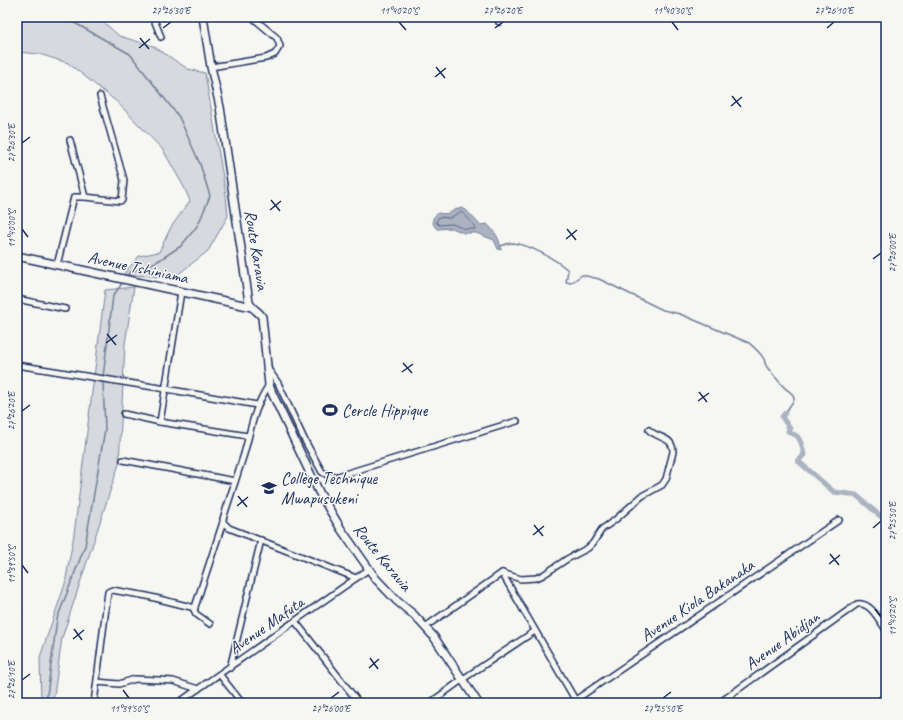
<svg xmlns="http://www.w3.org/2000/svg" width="903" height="720" font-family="Caveat,sans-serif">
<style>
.green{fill:#d6d9dd;stroke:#78849e}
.water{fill:#abb2c0;stroke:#717e99}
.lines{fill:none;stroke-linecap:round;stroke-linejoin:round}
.shore{stroke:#556385;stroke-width:1}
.stream{stroke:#717e99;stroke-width:1.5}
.canal{stroke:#abb2c0;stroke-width:5}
.street-casing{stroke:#1b2f5e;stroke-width:8}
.secondary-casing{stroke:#1b2f5e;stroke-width:10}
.street{stroke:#f6f6f2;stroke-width:5}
.secondary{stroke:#f6f6f2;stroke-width:7}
.ticks{fill:none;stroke:#1b2f5e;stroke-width:1.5}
.labels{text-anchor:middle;stroke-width:3;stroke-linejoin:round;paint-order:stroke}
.street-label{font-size:17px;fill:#1b2f5e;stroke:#f6f6f2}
.poi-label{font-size:17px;fill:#1b2f5e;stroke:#f6f6f2;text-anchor:start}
.neatline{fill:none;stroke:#1b2f5e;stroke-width:1.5}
.ticks-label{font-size:10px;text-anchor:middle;fill:#1b2f5e}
</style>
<rect width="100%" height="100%" fill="#f6f6f2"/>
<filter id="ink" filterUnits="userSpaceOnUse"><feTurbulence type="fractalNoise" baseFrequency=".025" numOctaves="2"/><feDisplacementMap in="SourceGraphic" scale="8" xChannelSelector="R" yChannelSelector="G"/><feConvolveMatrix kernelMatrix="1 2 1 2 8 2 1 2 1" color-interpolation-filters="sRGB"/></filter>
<g filter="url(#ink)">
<g class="green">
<path d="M17 17H98L119 36 153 46 188 69 205 73 226 195 228 216 208 251 172 279 150 276 123 275 139 256 159 252 171 227 190 201 184 187 163 150 117 102 68 63 39 54 17 52Z"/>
<path d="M134 287 125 344 119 464 62 638 53 703H41L40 657 65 584 74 534 105 290Z"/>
</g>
<path class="water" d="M462 208 466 210 480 225 487 224C495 232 500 238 501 250L498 249 494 240 476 233H464L452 228 437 229C431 223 431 218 438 213 452 216 451 209 462 208Z"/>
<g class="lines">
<path class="shore" d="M461 212 464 214 475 226V229H465L452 224 439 225 436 222 439 217 449 218Z"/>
<g class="stream">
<path d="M64 17 130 54 179 117 200 164 210 196 198 225 181 246 158 261 129 273 126 277"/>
<path d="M501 246C505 244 509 243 513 243 528 244 557 260 568 270L566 282 571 283 582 275 599 279 663 310 680 314 749 343C755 348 760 352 764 359 765 362 765 365 767 367 772 374 778 380 783 386 788 392 795 393 794 400L785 413"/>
<path d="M103 377 113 296 123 282"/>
<path d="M46 703 57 619 85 546 105 429 103 381"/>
</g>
<path class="canal" d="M785 413 782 417 790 429 788 431C791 434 794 434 797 436 801 440 803 449 804 455L798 461 834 492 856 495 886 521"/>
<g class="street-casing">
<g id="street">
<path d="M153 17 161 37"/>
<path d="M499 22 501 17"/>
<path d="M211 67 266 58 275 54 280 46 277 38 252 17"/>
<path d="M70 140 85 197"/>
<path d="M57 265 74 197H85L120 201 122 200 124 180 100 96"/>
<path d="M17 299 65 309"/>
<path d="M17 365 166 389 257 405"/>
<path d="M268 369 278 383 304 439 322 472 331 477 338 476 517 421"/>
<path d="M269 385C254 407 251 429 244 454 237 476 230 497 223 519V522L229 528 356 578"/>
<path d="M124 414 160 422 248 436"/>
<path d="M160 422 181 292"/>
<path d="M123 460 235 481"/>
<path d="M502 573 577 703"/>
<path d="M17 613H19"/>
<path d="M295 621 359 703"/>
<path d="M210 624 196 614 194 610 223 522"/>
<path d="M425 627 502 573 521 579 536 578 543 575 567 559 588 548 593 543 602 529 615 520 642 496 662 485 666 479 673 452C673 436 658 439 649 430"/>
<path d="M230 668 261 540"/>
<path d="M220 675 242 703"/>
<path d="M97 682 119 684 135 679 159 680 173 681 198 689"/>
<path d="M94 703 108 592 112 590 147 596 195 608"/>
<path d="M178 703 369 569"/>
<path d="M430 703 463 679 535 631"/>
<path d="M571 703 839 520"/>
<path d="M719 703 857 604C870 601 879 620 886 630"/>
<path d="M876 703 886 696"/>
</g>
</g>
<g class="secondary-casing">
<g id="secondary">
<path d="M203 17 211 67 220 107 249 302C251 309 259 311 262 317L269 385 272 393 319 492 341 529 376 579 397 601 414 615 434 637 478 703"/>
<path d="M17 256 252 307"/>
</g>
</g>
<use href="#street" class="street"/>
<use href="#secondary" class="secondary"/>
</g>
</g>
<path class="ticks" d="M399 22 406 30M672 22 678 30M163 28 171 22M495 28 503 22M827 28 834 22M140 38 149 49M139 48 150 39M436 67 445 78M435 77 446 68M732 96 741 107M731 106 742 97M22 143 30 137M271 200 280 211M270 210 281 201M22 229 28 237M567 229 576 240M566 239 577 230M873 259 881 253M107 334 116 345M106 343 117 335M403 363 412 373M402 372 413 364M699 392 707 402M698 401 709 393M22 411 30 405M238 496 247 507M237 506 248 497M534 525 543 536M873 528 881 521M533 535 544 526M830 554 839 565M829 564 840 555M22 565 28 573M875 609 881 617M74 629 82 640M73 639 84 630M370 658 378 669M369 668 379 659M22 680 30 674M123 690 129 698M331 698 339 692M663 698 671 692"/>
<defs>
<g id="stadium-bare" transform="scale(1.2)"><path d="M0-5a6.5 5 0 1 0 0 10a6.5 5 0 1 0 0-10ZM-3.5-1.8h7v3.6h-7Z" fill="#1b2f5e" stroke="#f6f6f2" stroke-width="2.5" paint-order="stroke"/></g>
<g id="school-bare" transform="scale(1.2)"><path d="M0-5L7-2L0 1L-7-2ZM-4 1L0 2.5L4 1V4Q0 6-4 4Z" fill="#1b2f5e" stroke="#f6f6f2" stroke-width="2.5" paint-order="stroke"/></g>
</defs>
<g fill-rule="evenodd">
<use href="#stadium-bare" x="330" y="410"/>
<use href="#school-bare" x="269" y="488"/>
</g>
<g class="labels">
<g class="street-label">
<text transform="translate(257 250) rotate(81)" y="6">Route Karavia</text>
<text transform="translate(138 267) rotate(12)" y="6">Avenue Tshiniama</text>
<text transform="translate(383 557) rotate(51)" y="6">Route Karavia</text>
<text transform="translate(697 600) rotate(-34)" y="6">Avenue Kiola Bakanaka</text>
<text transform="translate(266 625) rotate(-35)" y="6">Avenue Mafuta</text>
<text transform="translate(782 640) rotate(-36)" y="6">Avenue Abidjan</text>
</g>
<g class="poi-label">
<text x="342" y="416">Cercle Hippique</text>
<text x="281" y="484">Collège Technique<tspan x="281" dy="20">Mwapusukeni</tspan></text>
</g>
</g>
<rect width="903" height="720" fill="none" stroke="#f6f6f2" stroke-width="44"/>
<rect x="22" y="22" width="859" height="676" class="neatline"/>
<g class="ticks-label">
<text x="171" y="14">27°26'30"E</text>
<text x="399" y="14">11°40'20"S</text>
<text x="503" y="14">27°26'20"E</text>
<text x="672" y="14">11°40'30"S</text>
<text x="834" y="14">27°26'10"E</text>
<text transform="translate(11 143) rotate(-90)" y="4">27°26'30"E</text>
<text transform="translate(11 229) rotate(-90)" y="4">11°40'00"S</text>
<text transform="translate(892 253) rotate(-90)" y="4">27°26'00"E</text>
<text transform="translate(11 411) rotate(-90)" y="4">27°26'20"E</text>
<text transform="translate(892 521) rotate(-90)" y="4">27°25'50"E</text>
<text transform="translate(11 565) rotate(-90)" y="4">11°39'50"S</text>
<text transform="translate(892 617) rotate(-90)" y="4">11°40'20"S</text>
<text transform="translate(11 680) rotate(-90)" y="4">27°26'10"E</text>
<text x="129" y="712">11°39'50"S</text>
<text x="331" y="712">27°26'00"E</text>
<text x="663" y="712">27°25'50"E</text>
</g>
</svg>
